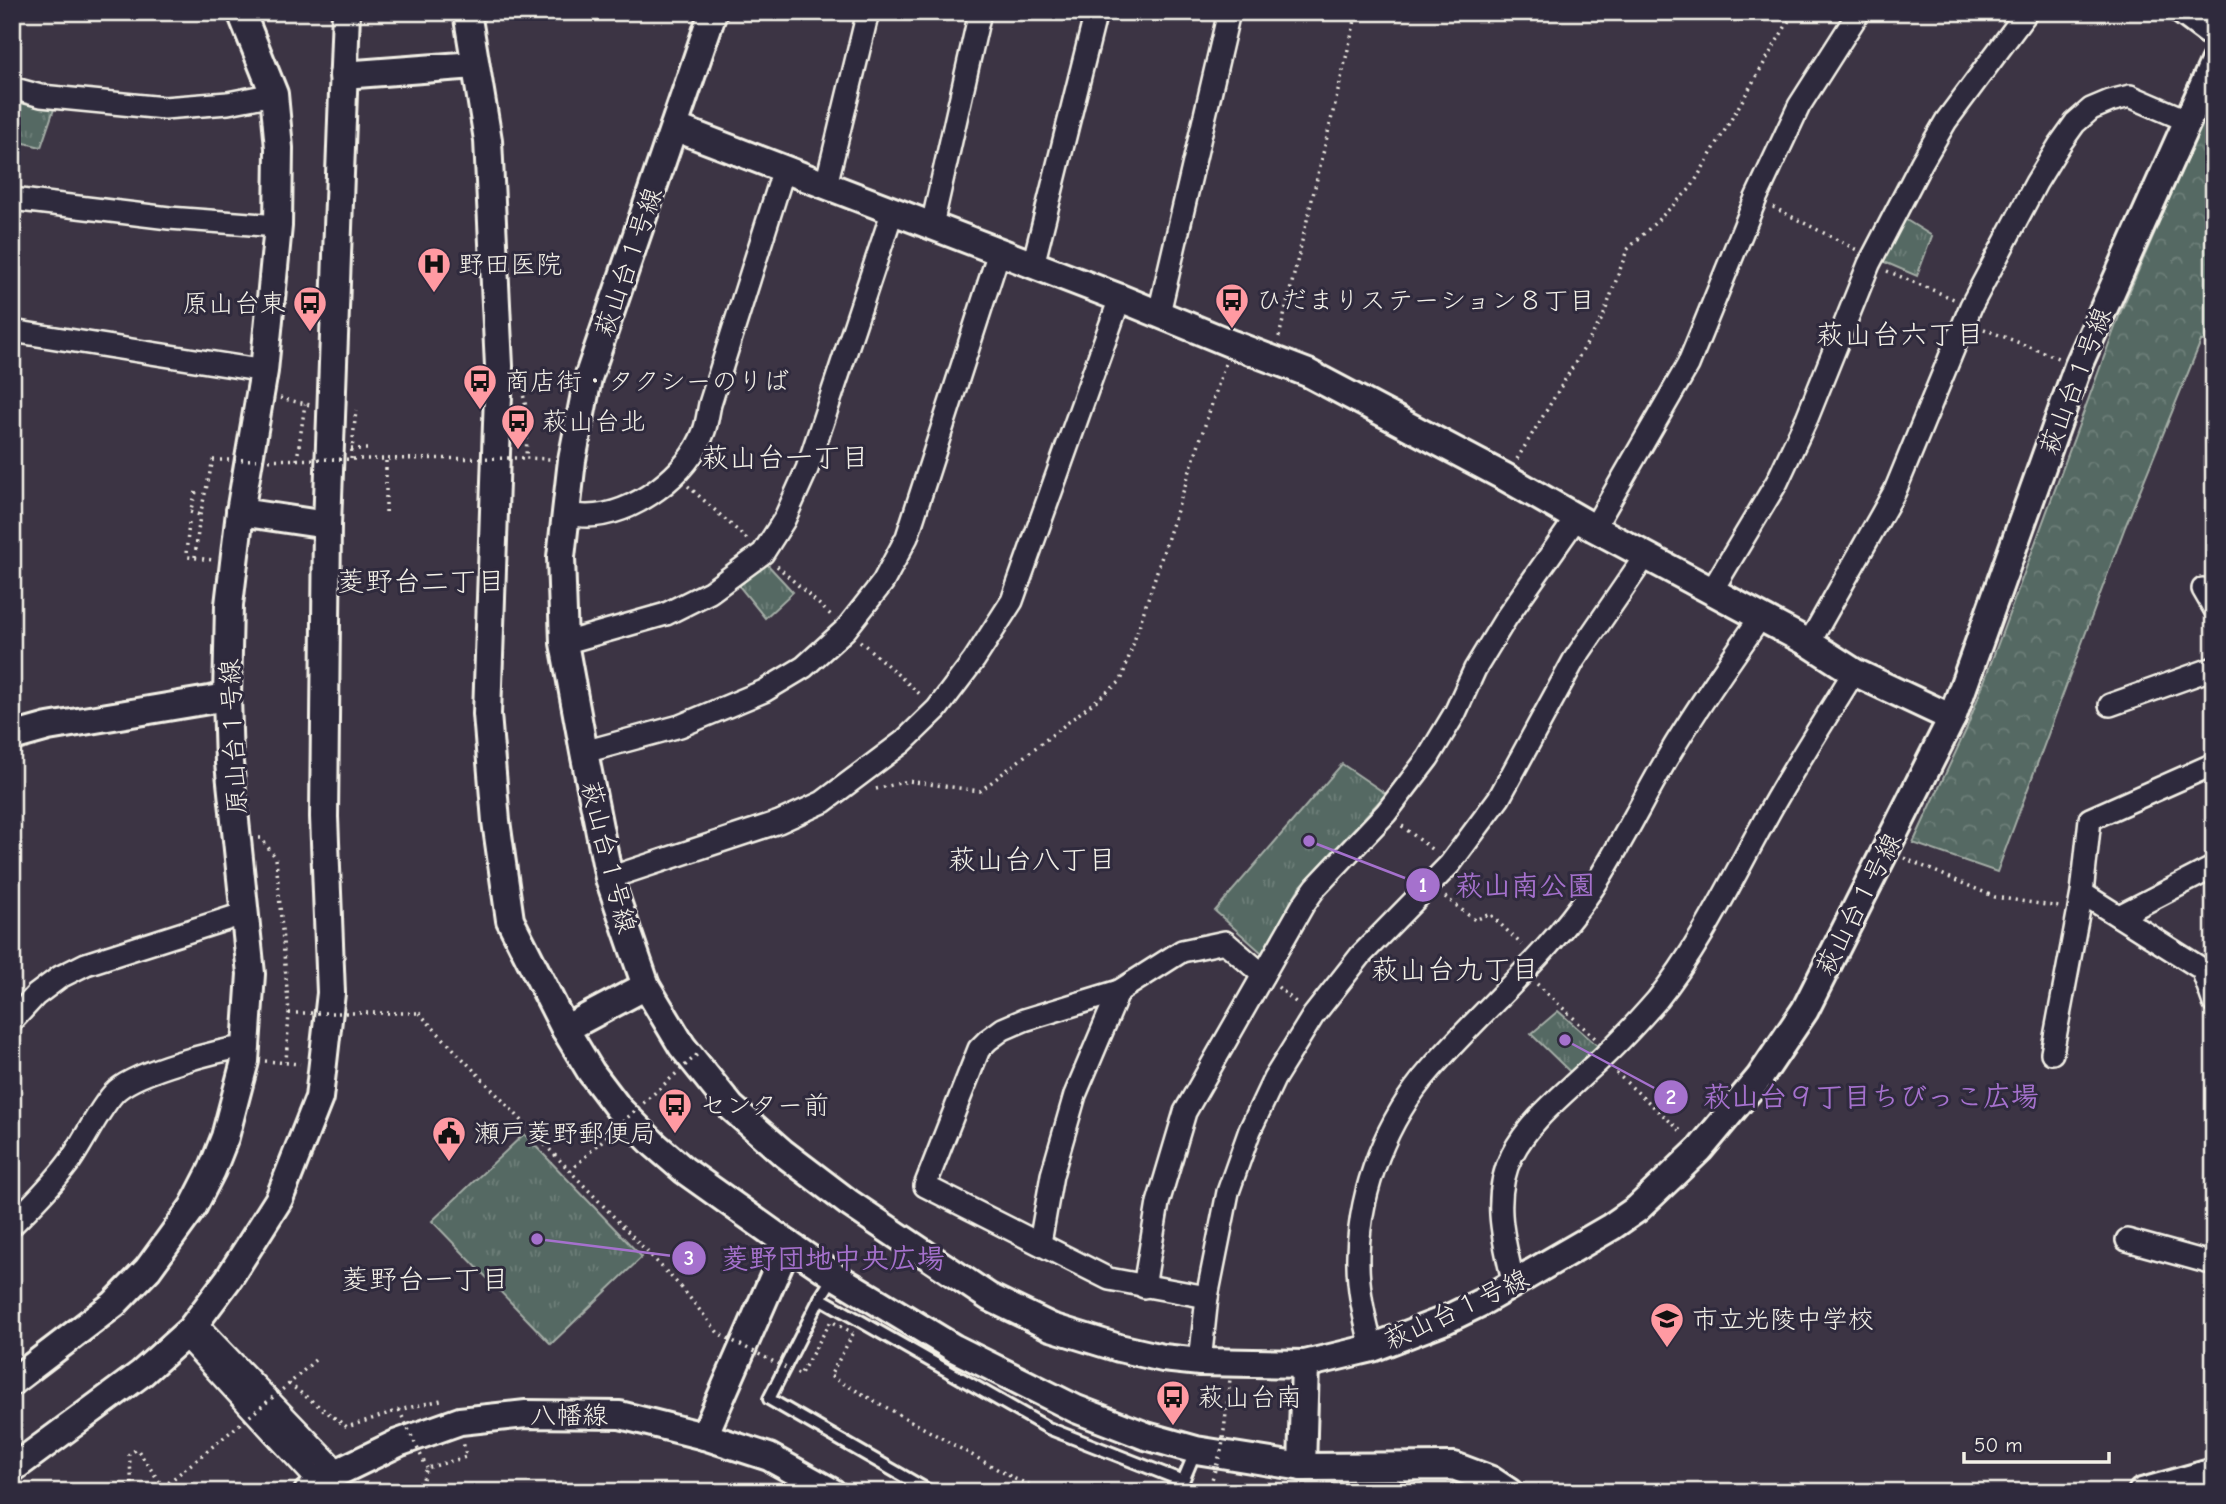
<svg xmlns="http://www.w3.org/2000/svg" width="2226" height="1504" font-family="'Comic Neue','Klee One',sans-serif">
<style>
.forest{fill:url(#forest-crowns);stroke:#a4ada6;stroke-width:2}
.park{fill:url(#park-tufts);stroke:#a4ada6;stroke-width:2}
.lines{fill:none;stroke-linecap:round;stroke-linejoin:round}
.service-casing{stroke:#f4f1e8;stroke-width:16}
.minor-casing{stroke:#f4f1e8;stroke-width:26}
.tertiary-casing{stroke:#f4f1e8;stroke-width:32}
.path{stroke:#f4f1e8;stroke-width:3.5;stroke-dasharray:2 5;stroke-linecap:butt}
.service{stroke:#2f2a3d;stroke-width:10}
.minor{stroke:#2f2a3d;stroke-width:21}
.tertiary{stroke:#2f2a3d;stroke-width:26}
.path-bridge{stroke:#f4f1e8;stroke-width:3.5;stroke-dasharray:2 5;stroke-linecap:butt}
.labels{text-anchor:middle;stroke-width:6;stroke-linejoin:round;paint-order:stroke}
.street-label{font-size:26px;fill:#f4f1e8;stroke:#2f2a3d}
.poi-label{font-size:26px;fill:#f4f1e8;stroke:#2f2a3d;text-anchor:start}
.neighbourhood-label{font-size:28px;fill:#f4f1e8;stroke:#2f2a3d}
.leader{fill:none;stroke:#a571cd;stroke-width:2.5}
.callout-dot{fill:#a571cd;stroke:#2f2a3d;stroke-width:2.5}
.mark-label{font-size:21px;text-anchor:middle;font-weight:bold;fill:#fff}
.callout-label{font-size:28px;text-anchor:middle;font-weight:bold;fill:#a571cd;stroke:#2f2a3d;stroke-width:6;stroke-linejoin:round;paint-order:stroke}
</style>
<defs>
<pattern id="forest-crowns" width="20" height="18" patternUnits="userSpaceOnUse" patternTransform="scale(1.75)"><rect width="20" height="18" fill="#556963"/><path d="M2 6a3 3 0 1 1 6 0M12 15a3 3 0 1 1 6 0" fill="none" stroke="#6e7f79"/></pattern>
<pattern id="park-tufts" width="24" height="20" patternUnits="userSpaceOnUse" patternTransform="scale(1.75)"><rect width="24" height="20" fill="#556963"/><path d="M3 7l-1-3M5 7V3M7 7l1-3M15 17l-1-3M17 17v-4M19 17l1-3" fill="none" stroke="#6e7f79"/></pattern>
</defs>
<rect width="100%" height="100%" fill="#3c3444"/>
<filter id="ink" filterUnits="userSpaceOnUse"><feTurbulence type="fractalNoise" baseFrequency=".0143" numOctaves="2"/><feDisplacementMap in="SourceGraphic" scale="14" xChannelSelector="R" yChannelSelector="G"/><feConvolveMatrix kernelMatrix="1 2 1 2 8 2 1 2 1" color-interpolation-filters="sRGB"/></filter>
<g filter="url(#ink)">
<path class="forest" d="M2214 94V340L2201 341 2125 527 1997 872 1913 843 1966 730 2121 311Z"/>
<g class="park">
<path d="M18 99 55 106 41 147 12 140V121Z"/>
<path d="M1903 218 1932 236 1917 276 1882 261Z"/>
<path d="M766 563 793 592 765 618 739 586Z"/>
<path d="M1342 764 1386 794 1299 888 1262 953 1215 911Z"/>
<path d="M1558 1011 1599 1047 1570 1072 1531 1034Z"/>
<path d="M524 1134 642 1257 551 1344 432 1221Z"/>
</g>
<g class="lines">
<g class="service-casing">
<g id="service">
<path d="M834 1276 820 1298 769 1399 931 1492"/>
<path d="M820 1298 1048 1428 1183 1481 1196 1450"/>
</g>
</g>
<g class="minor-casing">
<g id="minor">
<path d="M12 88 41 96 164 108 228 103 274 94"/>
<path d="M826 185 868 12"/>
<path d="M12 199 169 218 278 226"/>
<path d="M932 225 980 12"/>
<path d="M1033 265 1096 12"/>
<path d="M1159 313 1229 12"/>
<path d="M12 331 264 371"/>
<path d="M565 514C572 515 580 516 587 516 634 515 688 475 704 431 707 423 708 413 710 404L784 169"/>
<path d="M1594 528 1688 365 1756 198 1799 106 1859 12"/>
<path d="M2203 589 2214 608"/>
<path d="M1711 592 1777 482 1807 418 1869 264 1922 162 1946 121 2027 12"/>
<path d="M564 643 666 614 710 592 763 553 784 520 807 469 893 210"/>
<path d="M1809 643 1895 491 1971 306 2036 183 2060 144 2075 123 2091 109 2110 101 2130 96 2186 120"/>
<path d="M2110 705 2214 668"/>
<path d="M584 752 680 726 764 691 804 667 846 629 883 582 907 537 999 252"/>
<path d="M609 878 779 822 823 802 903 742 937 709 974 660 1012 601 1120 298"/>
<path d="M2082 893 2202 969 2214 1003"/>
<path d="M2119 916 2214 867"/>
<path d="M12 1021 36 995 60 977 86 964 246 913"/>
<path d="M2052 1053 2082 893 2090 819 2214 764"/>
<path d="M12 1225C32 1205 53 1184 70 1161 83 1143 102 1103 117 1090 141 1070 216 1051 248 1046"/>
<path d="M2127 1240 2214 1264"/>
<path d="M1040 1243 1052 1175 1075 1095 1119 991"/>
<path d="M1514 1285C1504 1242 1491 1197 1512 1155 1529 1121 1563 1095 1590 1069 1614 1048 1636 1024 1657 1000 1699 948 1729 885 1761 827 1789 774 1823 723 1854 672"/>
<path d="M1144 1287 1158 1203 1185 1112 1303 905 1316 887 1386 813 1428 758 1455 713 1475 669 1506 618 1577 517"/>
<path d="M1207 1297 1109 1279 925 1186 979 1049 988 1040 1003 1029 1024 1020 1119 991 1182 951 1225 942 1263 975"/>
<path d="M195 1323 338 1472"/>
<path d="M184 1335 320 1483"/>
<path d="M1372 1348C1364 1317 1357 1286 1358 1254 1360 1188 1387 1119 1430 1070 1484 1008 1547 957 1593 888 1621 845 1643 799 1669 755 1697 707 1729 663 1760 618"/>
<path d="M1200 1362 1207 1297 1228 1192 1250 1130 1274 1079 1313 1016 1361 955 1450 864 1499 798 1574 660 1646 555"/>
</g>
</g>
<g class="tertiary-casing">
<g id="tertiary">
<path d="M467 12 488 140 499 366 487 714 496 821 510 920 565 1029 591 1072 619 1109 655 1145 684 1170 788 1244 835 1276 954 1348 1076 1409 1146 1436 1196 1450 1302 1467 1454 1466 1491 1480 1509 1492"/>
<path d="M713 12 588 378 572 460 561 557 564 643 584 752 609 878 646 986 682 1046 731 1107 782 1152 849 1203 989 1297 1051 1327 1119 1348 1163 1358 1200 1362 1305 1364 1372 1348 1445 1320 1480 1303 1611 1227 1637 1209 1700 1149 1760 1077 1805 1010 1952 718 2078 366 2214 62"/>
<path d="M2183 12 2214 35"/>
<path d="M343 75 475 65"/>
<path d="M674 127 1120 298 1232 344 1308 373 1505 477 1594 528 1809 643 1854 672 1952 718"/>
<path d="M240 512 327 525"/>
<path d="M12 737 48 727 227 697"/>
<path d="M565 1029 646 986"/>
<path d="M12 1382 114 1304 148 1269 193 1207 212 1170 225 1137 245 1061 251 974 229 763 227 697 229 605 240 512 264 371 278 226 279 148 274 94 241 12"/>
<path d="M704 1436 788 1244"/>
<path d="M1302 1467 1305 1364"/>
<path d="M12 1469 142 1373 190 1330 229 1278 279 1199 319 1098 331 993 324 817 327 525 346 12"/>
<path d="M308 1492 328 1477 398 1443 460 1421 526 1414 620 1415 704 1436 769 1457 832 1492"/>
<path d="M2142 1492 2214 1472"/>
</g>
</g>
<g class="path">
<path d="M12 143 16 145 12 163"/>
<path d="M1773 207 1857 250"/>
<path d="M1887 271 1954 299"/>
<path d="M1984 329 2058 358"/>
<path d="M1279 337 1357 12"/>
<path d="M522 389 528 416 526 458 550 459"/>
<path d="M280 398 310 405"/>
<path d="M351 449H370"/>
<path d="M1517 459 1603 317 1627 250 1691 188 1794 12"/>
<path d="M297 460 305 404"/>
<path d="M688 486 748 540"/>
<path d="M196 492 190 512 200 515"/>
<path d="M386 512V459"/>
<path d="M189 523 186 554 188 557 213 560"/>
<path d="M195 557 200 515 213 460"/>
<path d="M777 566 833 617"/>
<path d="M860 641 922 696"/>
<path d="M876 789 908 781 980 791 1121 681 1225 364"/>
<path d="M1402 826 1434 851"/>
<path d="M259 838H261L276 858 289 1013 286 1062"/>
<path d="M1904 858 1995 897 2059 907"/>
<path d="M1445 897 1475 920 1490 914 1522 945"/>
<path d="M1537 984 1595 1038"/>
<path d="M1278 987 1299 1005"/>
<path d="M419 1013 681 1287"/>
<path d="M265 1061 300 1064"/>
<path d="M1616 1073 1683 1133"/>
<path d="M570 1171 607 1136"/>
<path d="M853 1334 830 1376 1015 1479 1049 1492"/>
<path d="M315 1360 289 1384 347 1427 399 1410 441 1400"/>
<path d="M121 1492 132 1484 129 1454 137 1449 163 1487"/>
<path d="M418 1492 427 1468 466 1457 463 1441"/>
</g>
<use href="#service" class="service"/>
<use href="#minor" class="minor"/>
<use href="#tertiary" class="tertiary"/>
<g class="path-bridge">
<path d="M351 459 356 410"/>
<path d="M213 460 526 458"/>
<path d="M289 1013H419"/>
<path d="M607 1136 700 1052"/>
<path d="M681 1287 719 1334 800 1375 831 1321 853 1333"/>
<path d="M399 1410 427 1468"/>
<path d="M163 1487 289 1384"/>
<path d="M1208 1492 1222 1448 1230 1379"/>
</g>
</g>
</g>
<defs>
<g id="hospital-pin" transform="scale(1.75)"><path d="M0 17L-7.5 6A9.5 9.5 0 1 1 7.5 6Z" fill="#ff9aa2" stroke="#2f2a3d"/><path d="M-5-5h3v3.5h4V-5h3V5h-3V1.5h-4V5h-3Z" fill="#111"/></g>
<g id="bus-pin" transform="scale(1.75)"><path d="M0 17L-7.5 6A9.5 9.5 0 1 1 7.5 6Z" fill="#ff9aa2" stroke="#2f2a3d"/><path d="M-5-6H5V4H4V6H2V4H-2V6H-4V4H-5ZM-3.5-4V0h7V-4ZM-3.5 1.2v1.5H-2V1.2ZM2 1.2v1.5H3.5V1.2Z" fill="#111"/></g>
<g id="civic-pin" transform="scale(1.75)"><path d="M0 17L-7.5 6A9.5 9.5 0 1 1 7.5 6Z" fill="#ff9aa2" stroke="#2f2a3d"/><path d="M-.6-6.5H3V-4.5H.6V-3L4-1V1h2V6H-6V1h2V-1L-.6-3ZM-1.2 2.5V6h2.4V2.5Z" fill="#111"/></g>
<g id="school-pin" transform="scale(1.75)"><path d="M0 17L-7.5 6A9.5 9.5 0 1 1 7.5 6Z" fill="#ff9aa2" stroke="#2f2a3d"/><path d="M0-5L7-2L0 1L-7-2ZM-4 1L0 2.5L4 1V4Q0 6-4 4Z" fill="#111"/></g>
</defs>
<g fill-rule="evenodd">
<use href="#hospital-pin" x="434" y="264"/>
<use href="#bus-pin" x="1232" y="300"/>
<use href="#bus-pin" x="310" y="303"/>
<use href="#bus-pin" x="480" y="381"/>
<use href="#bus-pin" x="518" y="421"/>
<use href="#bus-pin" x="675" y="1105"/>
<use href="#civic-pin" x="449" y="1133"/>
<use href="#school-pin" x="1667" y="1319"/>
<use href="#bus-pin" x="1173" y="1397"/>
</g>
<g class="labels">
<g class="street-label">
<text transform="translate(628 262) rotate(-71)" y="9">萩山台１号線</text>
<text transform="translate(2075 381) rotate(-69)" y="9">萩山台１号線</text>
<text transform="translate(233 737) rotate(-93)" y="9">原山台１号線</text>
<text transform="translate(609 857) rotate(76)" y="9">萩山台１号線</text>
<text transform="translate(1858 904) rotate(-63)" y="9">萩山台１号線</text>
<text transform="translate(1456 1309) rotate(-25)" y="9">萩山台１号線</text>
<text x="569" y="1424">八幡線</text>
</g>
<g class="poi-label">
<text x="458" y="273">野田医院</text>
<text x="1256" y="309">ひだまりステーション８丁目</text>
<text x="286" y="312" text-anchor="end">原山台東</text>
<text x="504" y="390">商店街・タクシーのりば</text>
<text x="542" y="430">萩山台北</text>
<text x="700" y="1114">センター前</text>
<text x="474" y="1142">瀬戸菱野郵便局</text>
<text x="1692" y="1328">市立光陵中学校</text>
<text x="1198" y="1406">萩山台南</text>
</g>
<g class="neighbourhood-label">
<text x="1900" y="344">萩山台六丁目</text>
<text x="785" y="467">萩山台一丁目</text>
<text x="421" y="591">菱野台二丁目</text>
<text x="1032" y="869">萩山台八丁目</text>
<text x="1455" y="979">萩山台九丁目</text>
<text x="425" y="1289">菱野台一丁目</text>
</g>
</g>
<path class="leader" d="M1309 841L1423 885M1565 1040L1671 1097M537 1239L689 1258"/>
<g class="callout-dot">
<circle cx="1309" cy="841" r="7"/>
<circle cx="1565" cy="1040" r="7"/>
<circle cx="537" cy="1239" r="7"/>
<circle cx="1423" cy="885" r="18"/>
<circle cx="1671" cy="1097" r="18"/>
<circle cx="689" cy="1258" r="18"/>
</g>
<g class="mark-label">
<text x="1423" y="892">1</text>
<text x="1671" y="1104">2</text>
<text x="689" y="1265">3</text>
</g>
<g class="callout-label">
<text x="1525" y="895">萩山南公園</text>
<text x="1871" y="1106">萩山台９丁目ちびっこ広場</text>
<text x="833" y="1268">菱野団地中央広場</text>
</g>
<rect width="2226" height="1504" fill="none" stroke="#2f2a3d" stroke-width="42"/>
<rect x="21" y="21" width="2184" height="1462" fill="none" stroke="#f4f1e8" stroke-width="2.5" filter="url(#ink)"/>
<path d="M1964 1452v10h145v-10" fill="none" stroke="#f4f1e8" stroke-width="3.5"/>
<text x="1974" y="1452" font-size="21" fill="#f4f1e8" stroke="#2f2a3d" stroke-width="5" paint-order="stroke">50 m</text>
</svg>
